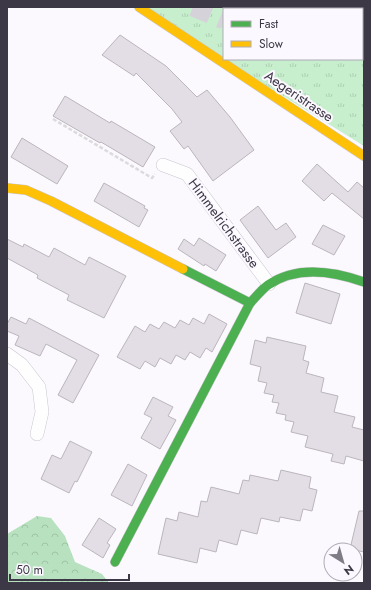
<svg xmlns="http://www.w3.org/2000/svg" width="371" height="590" font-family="Jost,sans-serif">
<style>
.grass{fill:url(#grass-tufts);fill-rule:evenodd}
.forest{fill:url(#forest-crowns)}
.building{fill:#e3dee5;stroke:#bbb5bd}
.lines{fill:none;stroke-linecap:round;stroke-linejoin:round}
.secondary-tunnel{stroke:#d5d2d9;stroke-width:19;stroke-dasharray:19 10;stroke-linecap:butt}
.street-casing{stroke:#c9c6ce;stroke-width:14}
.fast-casing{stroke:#c9c6ce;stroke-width:10}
.slow-casing{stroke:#c9c6ce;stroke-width:10}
.path{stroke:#dcdadd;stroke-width:2.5;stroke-dasharray:4 2;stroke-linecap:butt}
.street{stroke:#fefeff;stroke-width:13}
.fast{stroke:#4caf50;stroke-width:9}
.slow{stroke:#ffc107;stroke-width:9}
.labels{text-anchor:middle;stroke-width:4;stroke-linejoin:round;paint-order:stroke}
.street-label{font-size:14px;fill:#3d3845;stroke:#fbf8ff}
</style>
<defs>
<pattern id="grass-tufts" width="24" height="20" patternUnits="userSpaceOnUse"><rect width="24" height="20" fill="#c7efce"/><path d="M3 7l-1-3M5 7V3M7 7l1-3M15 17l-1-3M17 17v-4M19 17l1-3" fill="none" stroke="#acceb2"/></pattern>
<pattern id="forest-crowns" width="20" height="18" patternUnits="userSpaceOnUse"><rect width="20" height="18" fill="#b8e2bf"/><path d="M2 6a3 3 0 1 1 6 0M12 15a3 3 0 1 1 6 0" fill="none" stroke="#9fc3a6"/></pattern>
</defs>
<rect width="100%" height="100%" fill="#fbf9fe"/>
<path class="grass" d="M139 7H364V146ZM224 9H362V59H224Z"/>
<path class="forest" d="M37 516 51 518 65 536 75 562 102 574 109 583H7V534Z"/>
<g class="building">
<path d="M120 35 166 66 197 97 207 90 230 117 254 150 213 181 188 146 184 149 170 131 182 122 172 109 136 73 134 76 102 55Z"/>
<path d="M65 96 110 123 111 121 155 147 143 167 101 142 100 143 53 116Z"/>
<path d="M22 138 68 166 57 184 11 157Z"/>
<path d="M317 164 348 192 357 182 364 188V219L332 193 324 201 302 181Z"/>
<path d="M104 183 145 206 144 208 148 210 139 227 94 201Z"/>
<path d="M258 206 276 230 286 223 296 237 268 258 240 220Z"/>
<path d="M323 225 345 236 334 255 312 244Z"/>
<path d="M199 238 226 255 216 271 205 264 204 266 178 249 184 239 194 246Z"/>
<path d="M7 239 23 247 24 244 49 257 54 248 85 265 89 257 126 276 104 318 67 300 69 295 37 278 38 275 7 258Z"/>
<path d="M305 283 340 294 331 324 296 313Z"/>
<path d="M209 314 227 324 212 352 206 348 200 358 190 352 185 360 176 355 171 364 160 358 155 367 145 361 140 369 117 357 135 326 145 332 150 324 159 329 164 322 175 328 180 320 189 325 193 318 204 324Z"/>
<path d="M11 317 26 324 29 318 99 355 73 403 58 395 77 360 46 344 40 356 15 345 19 336 7 331V324Z"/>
<path d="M267 337 306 346 303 360 309 362 306 373 324 378 321 392 338 396 334 412 355 417 352 427 364 430V461L346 456 344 464 331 461 333 454 305 447 308 436 291 432 294 422 285 420 286 415 276 413 279 403 272 402 274 395 264 393 267 383 258 381 261 367 250 364 255 340 266 343Z"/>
<path d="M153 397 173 407 168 416 176 420 160 449 141 438 152 418 144 414Z"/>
<path d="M70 441 92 452 77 482 75 481 69 493 41 479 52 455 61 459Z"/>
<path d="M128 464 147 475 132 506 111 495Z"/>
<path d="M281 470 311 477 309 488 317 490 312 511 303 509 300 521 280 517 279 522 261 518 257 534 241 530 237 545 219 540 216 552 200 548 197 563 158 554 166 518 177 521 179 512 198 517 201 501 207 502 211 487 239 494 243 480 249 481 250 475 278 481Z"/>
<path d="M359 511H364V552L350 549Z"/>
<path d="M99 518 116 529 107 543 110 545 103 558 82 545Z"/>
</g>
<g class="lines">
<g class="secondary-tunnel">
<path d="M193 7 224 20"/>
<path d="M362 47H364"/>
</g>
<g class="street-casing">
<g id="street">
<path d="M163 165 187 174 269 284"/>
<path d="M7 354 22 365 39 387 42 412 37 434"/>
</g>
</g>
<g class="fast-casing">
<g id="fast">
<path d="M183 269 250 303C256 297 261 290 268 285 297 265 333 271 364 282"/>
<path d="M115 562 250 303"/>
</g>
</g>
<g class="slow-casing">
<g id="slow">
<path d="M139 7 364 156"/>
<path d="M7 188 26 190 51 201 183 269"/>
</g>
</g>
<path class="path" d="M53 119 152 178 155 174"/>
<use href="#street" class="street"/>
<use href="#fast" class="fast"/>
<use href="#slow" class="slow"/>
</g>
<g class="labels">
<g class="street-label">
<text transform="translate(299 96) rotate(34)" y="5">Aegeristrasse</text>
<text transform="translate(224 223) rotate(53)" y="5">Himmelrichstrasse</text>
</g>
</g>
<rect width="371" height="590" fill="none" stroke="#3d3845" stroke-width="16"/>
<rect x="223" y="8" width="140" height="52" fill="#fbf8ff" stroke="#afabb5"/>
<rect x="231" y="21" width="20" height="6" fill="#4caf50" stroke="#afabb5"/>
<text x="259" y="28" font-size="12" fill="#3d3845">Fast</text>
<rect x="231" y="41" width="20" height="6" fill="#ffc107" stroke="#afabb5"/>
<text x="259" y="48" font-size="12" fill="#3d3845">Slow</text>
<g transform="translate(343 562) rotate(143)"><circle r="19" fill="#fbf8ff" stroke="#afabb5"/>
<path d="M0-3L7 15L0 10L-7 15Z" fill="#807c86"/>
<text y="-6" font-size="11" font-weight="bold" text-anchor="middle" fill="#3d3845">N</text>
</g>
<path d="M10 574v6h119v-6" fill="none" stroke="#3d3845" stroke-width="2"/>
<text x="16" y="574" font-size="12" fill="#3d3845" stroke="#fbf8ff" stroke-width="3" paint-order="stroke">50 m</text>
</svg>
